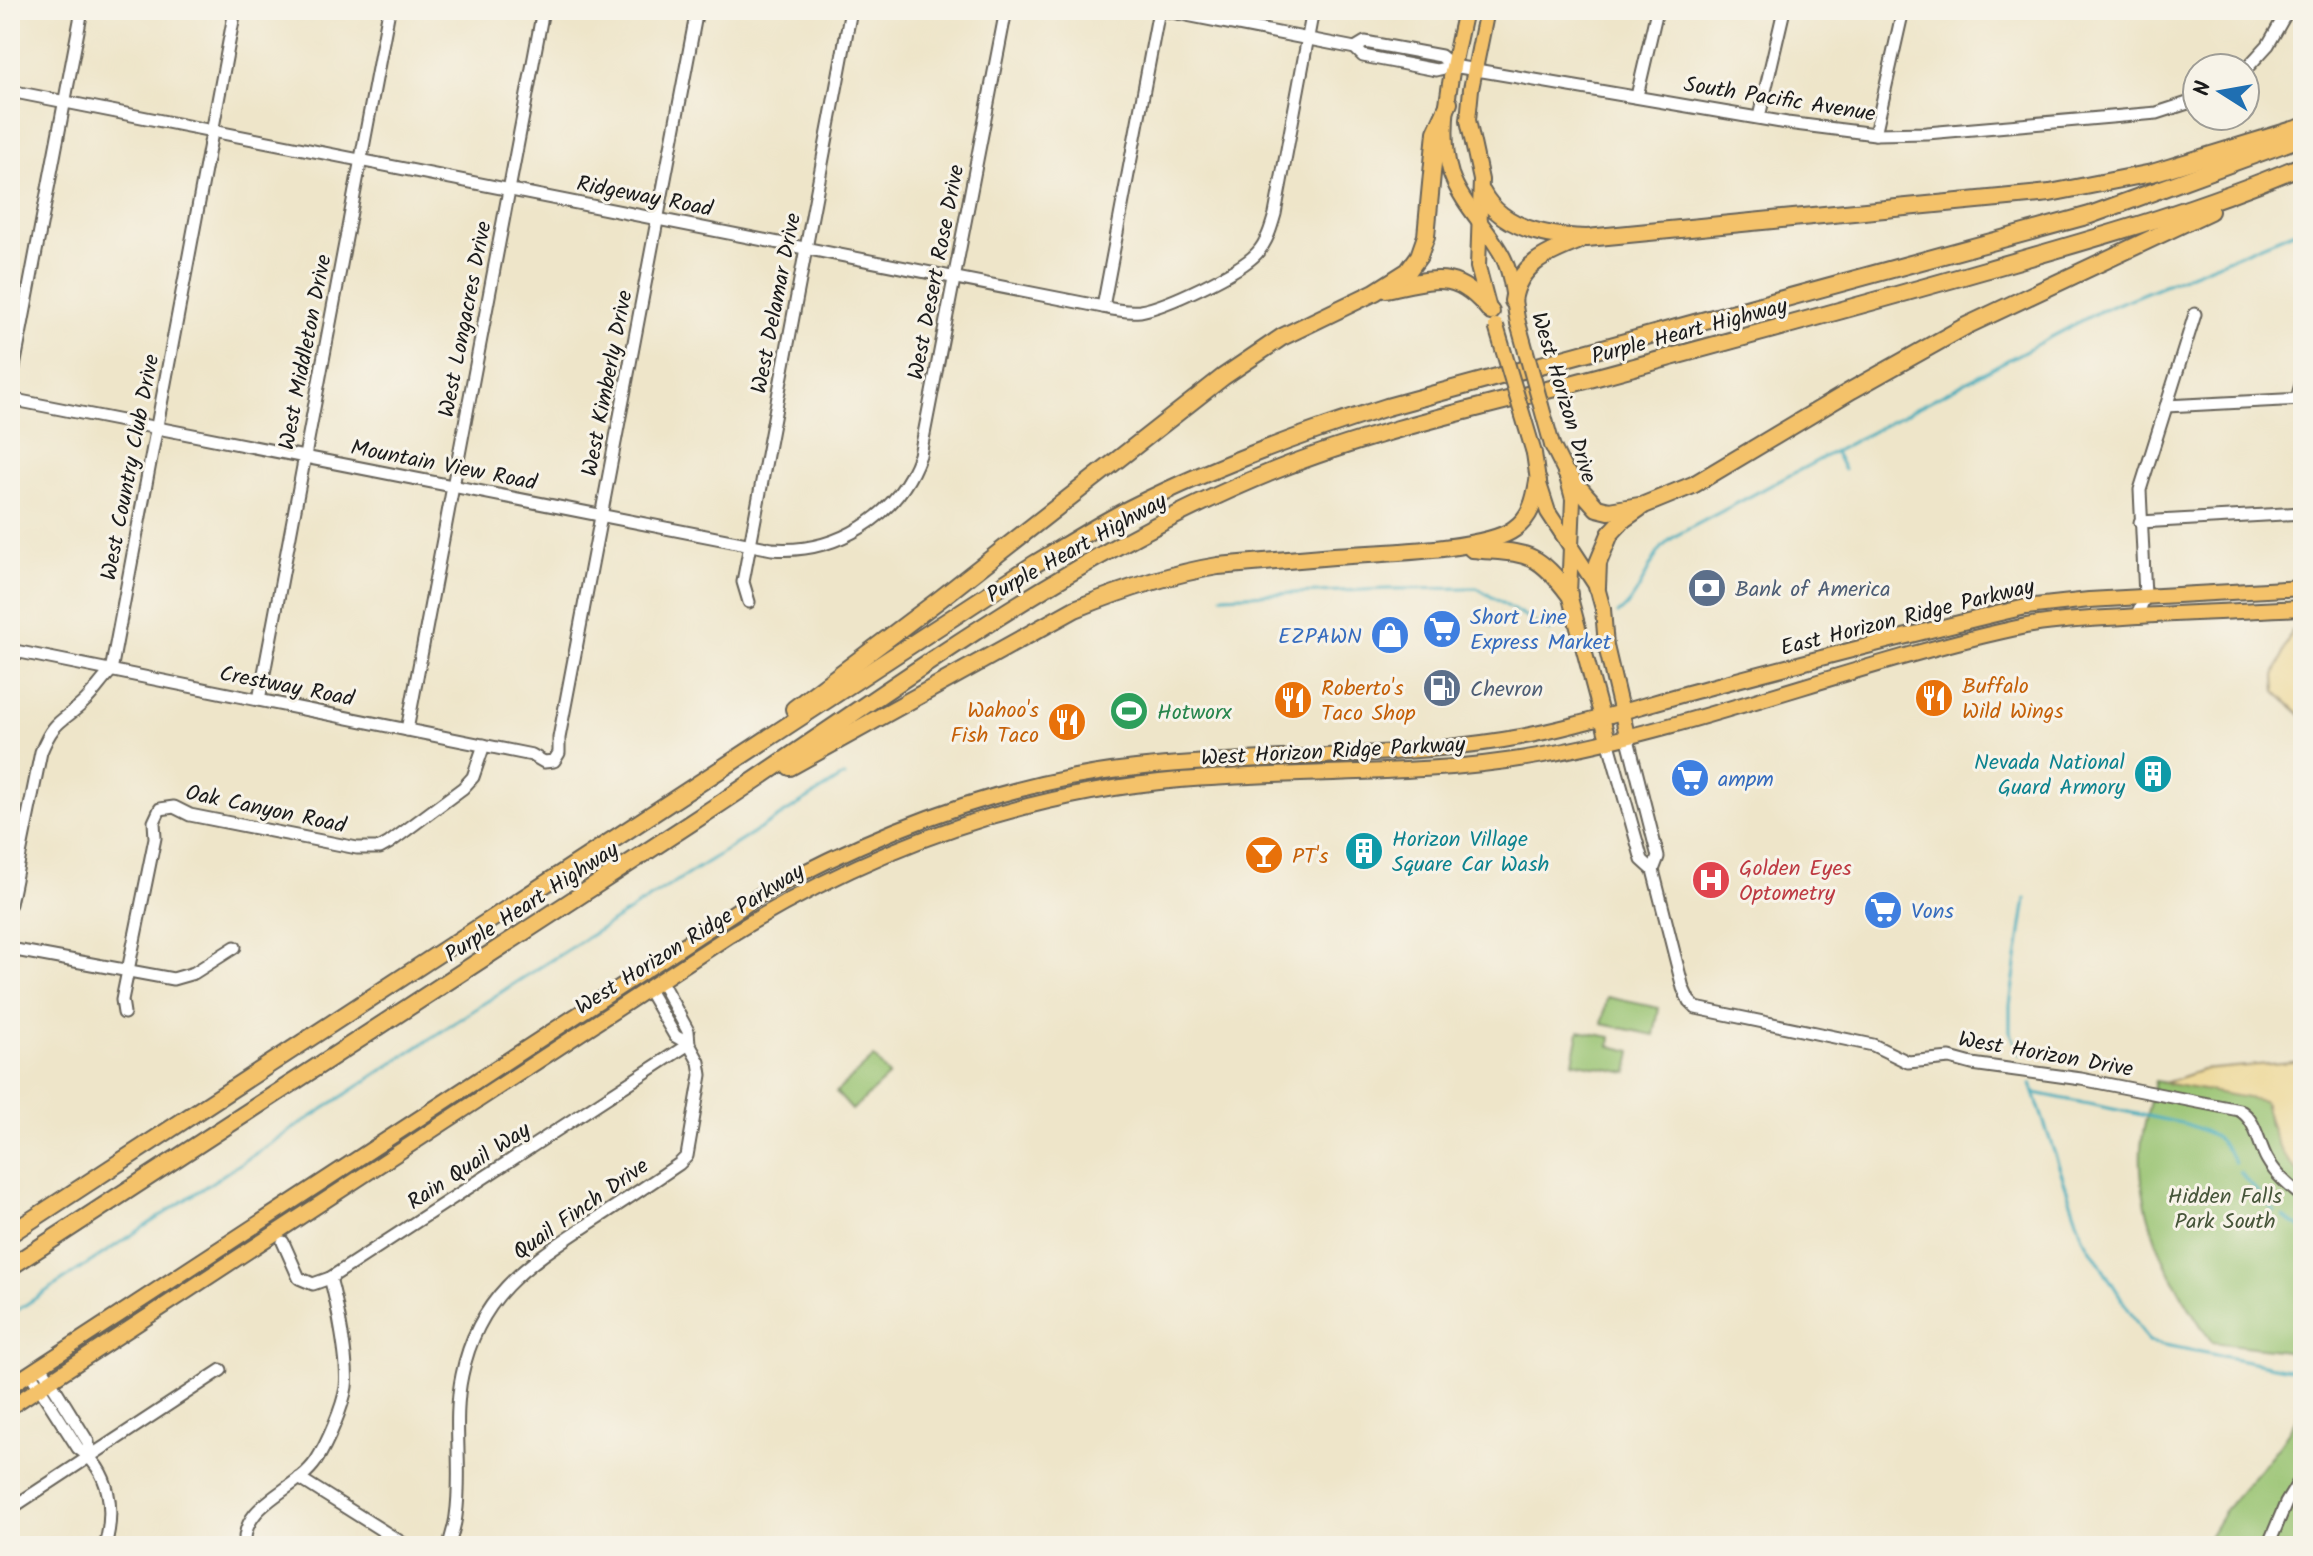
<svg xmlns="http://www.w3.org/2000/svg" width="2313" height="1556" font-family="Kalam,sans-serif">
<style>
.green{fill:#98c371;stroke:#5a7046;stroke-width:2}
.sand{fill:#eeda9e;stroke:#857b5d;stroke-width:2}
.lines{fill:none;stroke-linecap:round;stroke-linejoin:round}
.stream{stroke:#3ba9ba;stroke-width:3}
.minor-casing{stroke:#666259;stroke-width:15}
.major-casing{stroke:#666259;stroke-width:18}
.highway-casing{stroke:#666259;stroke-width:20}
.minor{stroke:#fff;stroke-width:11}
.major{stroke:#f4c26a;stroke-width:14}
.highway{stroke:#f4c26a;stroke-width:16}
.major-bridge-casing{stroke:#666259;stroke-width:18;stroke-linecap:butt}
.major-bridge{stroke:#f4c26a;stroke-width:14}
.labels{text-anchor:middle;stroke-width:6;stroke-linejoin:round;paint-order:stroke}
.street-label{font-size:22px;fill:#1c1c1c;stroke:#f7f3e8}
.service-label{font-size:22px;fill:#4e5e75;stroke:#f7f3e8;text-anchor:start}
.shop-label{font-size:22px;fill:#366cbe;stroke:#f7f3e8;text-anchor:start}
.food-label{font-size:22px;fill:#c56008;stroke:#f7f3e8;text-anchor:start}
.leisure-label{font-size:22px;fill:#27864d;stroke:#f7f3e8;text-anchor:start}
.culture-label{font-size:22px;fill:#0d838f;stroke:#f7f3e8;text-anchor:end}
.health-label{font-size:22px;fill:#be3a42;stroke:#f7f3e8;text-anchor:start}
.park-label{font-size:22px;fill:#47563a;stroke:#f7f3e8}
</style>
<rect width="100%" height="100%" fill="#f7f3e8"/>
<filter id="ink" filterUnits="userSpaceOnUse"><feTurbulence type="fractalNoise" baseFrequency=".0125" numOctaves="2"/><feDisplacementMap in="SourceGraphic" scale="16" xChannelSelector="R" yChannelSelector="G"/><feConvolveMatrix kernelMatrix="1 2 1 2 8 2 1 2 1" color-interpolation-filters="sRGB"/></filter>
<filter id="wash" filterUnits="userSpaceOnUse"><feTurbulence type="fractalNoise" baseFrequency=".006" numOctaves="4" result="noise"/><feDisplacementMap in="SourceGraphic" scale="32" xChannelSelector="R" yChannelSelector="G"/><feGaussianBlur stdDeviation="1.8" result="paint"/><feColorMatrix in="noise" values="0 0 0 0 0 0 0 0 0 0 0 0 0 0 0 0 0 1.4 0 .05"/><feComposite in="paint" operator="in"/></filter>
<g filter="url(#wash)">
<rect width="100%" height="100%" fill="#eee5c9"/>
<g class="green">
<path d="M1607 997 1659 1008 1654 1035 1602 1024Z"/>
<path d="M1579 1031 1611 1037 1610 1046 1632 1051 1628 1073 1573 1062Z"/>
<path d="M874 1057 889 1076 852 1110 836 1092Z"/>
<path d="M2155 1081 2265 1101 2269 1125 2303 1177V1353L2212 1342C2172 1285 2137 1219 2141 1148 2143 1126 2150 1102 2155 1081Z"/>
<path d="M2303 1403V1530L2299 1546H2203C2211 1534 2218 1521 2226 1509 2252 1475 2288 1444 2303 1403Z"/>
</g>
<g class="sand">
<path d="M2291 631H2303V717L2276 692 2275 676Z"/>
<path d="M2303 1061V1177C2279 1156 2271 1132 2264 1101L2164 1083 2202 1070Z"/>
</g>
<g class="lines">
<g class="stream">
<path d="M1835 452 1844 470"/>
<path d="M1222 596 1388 589 1477 588 1550 632"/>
<path d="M1618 614C1646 593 1647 552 1677 535L2098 312 2303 228"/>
<path d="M2020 1054 2010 1031V1005L2026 899"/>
<path d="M2031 1084 2083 1237 2149 1342 2294 1370"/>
<path d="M2035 1093 2186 1124C2211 1133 2223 1138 2235 1163"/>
<path d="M2240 1172 2275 1212"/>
<path d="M2283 1217 2303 1229"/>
<path d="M10 1315 521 979 844 776"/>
</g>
</g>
</g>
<g filter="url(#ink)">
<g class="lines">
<g class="minor-casing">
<g id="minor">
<path d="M1161 10 1355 48 1363 56 1436 70 1453 66 1787 123 1875 134 1927 133 2157 113 2197 100"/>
<path d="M1355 48 1365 42 1441 56 1453 66"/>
<path d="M2245 70 2268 45 2288 10"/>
<path d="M10 91 1103 307C1115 310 1128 312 1140 311 1165 307 1240 272 1257 253 1267 242 1271 228 1275 214L1313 10"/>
<path d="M1637 96 1657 10"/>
<path d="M1759 117 1784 10"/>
<path d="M1875 134 1903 10"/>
<path d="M1103 307 1159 10"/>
<path d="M10 388 82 10"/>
<path d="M10 399 772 549C835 554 898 517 920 455L1006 10"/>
<path d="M2297 399 2303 377"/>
<path d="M2166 406 2303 399"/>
<path d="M2140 522 2303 513"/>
<path d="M749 602 743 582 851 10"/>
<path d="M2137 616 2145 596 2140 490 2195 314"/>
<path d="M10 650 532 755 544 762 554 761 559 753V738L697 10"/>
<path d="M259 700 389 10"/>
<path d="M407 730 543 10"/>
<path d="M1627 735 1658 857 1653 870"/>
<path d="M1608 740 1642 860 1653 870 1683 988 1689 1001 1696 1008 1873 1045 1908 1062 1950 1058 1972 1064 2081 1079 2239 1110C2256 1119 2258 1143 2267 1159 2276 1175 2289 1186 2303 1197"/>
<path d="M10 904 41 752C55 717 63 723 86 700 95 691 102 680 111 671L235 10"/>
<path d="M10 949 173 979 194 973 235 947"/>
<path d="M647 988 675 1036 689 1044"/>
<path d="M124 1013 122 1000 155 838 154 822 160 809 174 807 190 815 357 848H380L389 843 463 788 473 777 484 745"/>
<path d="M283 1242 299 1278 313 1284 330 1278 689 1044"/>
<path d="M41 1366 88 1442 90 1457"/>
<path d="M30 1373 78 1448C111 1471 115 1510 105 1546"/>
<path d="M299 1478 407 1546"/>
<path d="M10 1509 221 1370"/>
<path d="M245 1546C241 1503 295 1492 316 1461 327 1444 343 1407 346 1387 349 1365 337 1302 330 1278"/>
<path d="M449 1546C451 1536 455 1526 456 1516 463 1470 452 1421 462 1375 478 1297 525 1266 587 1225 618 1205 648 1185 679 1164L687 1156 701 1075 699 1062 689 1044 688 1031 660 980"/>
<path d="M2268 1546 2286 1503 2303 1475"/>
</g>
</g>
<g class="major-casing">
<g id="major">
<path d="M1465 10C1455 58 1436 126 1451 174 1462 205 1488 228 1503 257 1513 277 1513 301 1518 323"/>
<path d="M1487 10 1471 89 1468 120 1481 180 1478 267 1489 309"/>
<path d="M1552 445 1566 473 1573 499 1569 594 1608 740"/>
<path d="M1534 453 1538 481 1548 512 1597 587 1603 609 1606 646 1627 735"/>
<path d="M10 1386 759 896C875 832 1003 782 1136 768 1258 755 1382 759 1503 740 1566 730 1627 710 1688 693 1801 663 1913 633 2026 607L2089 600 2303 588"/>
<path d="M10 1407 730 935C868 850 1018 794 1180 780 1300 770 1419 777 1538 756 1702 727 1863 660 2026 626 2058 620 2092 619 2124 617 2184 613 2243 611 2303 608"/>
</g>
</g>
<g class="highway-casing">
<g id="highway">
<path d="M1482 192C1501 229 1548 237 1587 238L2050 193 2152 173 2303 127"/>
<path d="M1386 289C1435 279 1456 268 1491 312"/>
<path d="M1513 301C1518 265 1547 253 1578 241"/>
<path d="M1566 473 1597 508 1609 511 1639 506"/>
<path d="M1472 549C1524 554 1535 548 1569 594"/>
<path d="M1597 587 1598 563 1610 534 1624 519 1644 505 1693 485 1852 390 1966 326 2210 211"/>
<path d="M794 709 940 599 1223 377 1282 337 1375 292 1408 271 1419 256 1426 236 1436 132 1449 103"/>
<path d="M790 767 1075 609C1122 590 1168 574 1218 566 1257 563 1295 559 1334 556 1374 553 1485 551 1514 529 1531 517 1535 500 1538 481"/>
<path d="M10 1234 1033 565C1065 546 1096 526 1129 509 1212 467 1298 435 1387 407L2090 215 2303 137"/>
<path d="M10 1267C248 1112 487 958 724 801 904 681 1073 552 1276 470 1376 430 1483 407 1586 380 1719 344 1852 308 1985 270 2094 239 2198 210 2303 165"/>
</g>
</g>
<use href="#minor" class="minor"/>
<use href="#major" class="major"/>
<use href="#highway" class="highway"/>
<g class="major-bridge-casing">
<g id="major-bridge">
<path d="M1518 323 1552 445"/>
<path d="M1496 326 1534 453"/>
</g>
</g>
<use href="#major-bridge" class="major-bridge"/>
</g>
</g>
<defs>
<g id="bank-disc" transform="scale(2)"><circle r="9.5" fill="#5c6f8a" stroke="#f7f3e8"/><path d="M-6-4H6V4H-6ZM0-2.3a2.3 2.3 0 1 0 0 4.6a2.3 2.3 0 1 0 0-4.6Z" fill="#fff"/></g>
<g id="supermarket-disc" transform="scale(2)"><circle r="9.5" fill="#3f7fe0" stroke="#f7f3e8"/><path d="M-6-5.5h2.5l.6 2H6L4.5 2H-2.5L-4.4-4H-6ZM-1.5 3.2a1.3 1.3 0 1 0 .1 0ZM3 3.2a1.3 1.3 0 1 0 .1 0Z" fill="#fff"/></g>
<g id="shop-disc" transform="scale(2)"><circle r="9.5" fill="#3f7fe0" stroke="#f7f3e8"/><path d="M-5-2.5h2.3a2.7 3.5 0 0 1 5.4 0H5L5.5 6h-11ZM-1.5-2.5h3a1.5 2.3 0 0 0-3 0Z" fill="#fff"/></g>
<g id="fuel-disc" transform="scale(2)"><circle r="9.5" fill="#5c6f8a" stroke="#f7f3e8"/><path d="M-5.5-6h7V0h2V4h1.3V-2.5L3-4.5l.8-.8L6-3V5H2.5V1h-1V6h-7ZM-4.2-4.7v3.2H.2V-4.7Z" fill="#fff"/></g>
<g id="restaurant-disc" transform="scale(2)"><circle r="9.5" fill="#e8710a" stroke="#f7f3e8"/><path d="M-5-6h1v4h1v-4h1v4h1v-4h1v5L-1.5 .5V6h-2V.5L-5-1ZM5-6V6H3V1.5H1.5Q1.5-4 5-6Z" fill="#fff"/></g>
<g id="stadium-disc" transform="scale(2)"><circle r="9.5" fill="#2e9e5b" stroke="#f7f3e8"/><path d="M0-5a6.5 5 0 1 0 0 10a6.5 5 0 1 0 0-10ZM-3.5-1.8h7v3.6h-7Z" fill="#fff"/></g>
<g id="building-disc" transform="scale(2)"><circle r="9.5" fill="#0f9aa8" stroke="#f7f3e8"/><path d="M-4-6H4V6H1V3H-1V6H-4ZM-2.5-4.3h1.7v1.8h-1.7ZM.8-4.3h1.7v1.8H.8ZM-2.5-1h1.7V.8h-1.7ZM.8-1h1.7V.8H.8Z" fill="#fff"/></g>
<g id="bar-disc" transform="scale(2)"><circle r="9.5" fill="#e8710a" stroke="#f7f3e8"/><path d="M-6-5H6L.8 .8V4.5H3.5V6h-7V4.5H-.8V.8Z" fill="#fff"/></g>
<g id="hospital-disc" transform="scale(2)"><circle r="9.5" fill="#e0444e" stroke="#f7f3e8"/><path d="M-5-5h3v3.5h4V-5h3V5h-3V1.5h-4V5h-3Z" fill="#fff"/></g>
</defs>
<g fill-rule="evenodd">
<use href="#bank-disc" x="1707" y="588"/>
<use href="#supermarket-disc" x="1442" y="629"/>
<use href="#shop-disc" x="1390" y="635"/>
<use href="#fuel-disc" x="1442" y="688"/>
<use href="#restaurant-disc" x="1934" y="698"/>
<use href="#restaurant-disc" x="1293" y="700"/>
<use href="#stadium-disc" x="1129" y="711"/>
<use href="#restaurant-disc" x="1067" y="722"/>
<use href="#building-disc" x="2153" y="774"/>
<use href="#supermarket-disc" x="1690" y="778"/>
<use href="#building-disc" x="1364" y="851"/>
<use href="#bar-disc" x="1264" y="855"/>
<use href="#hospital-disc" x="1711" y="880"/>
<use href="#supermarket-disc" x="1883" y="910"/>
</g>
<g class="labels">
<g class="street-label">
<text transform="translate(1780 98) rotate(9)" y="8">South Pacific Avenue</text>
<text transform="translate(645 195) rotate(11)" y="8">Ridgeway Road</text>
<text transform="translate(935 272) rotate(-79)" y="8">West Desert Rose Drive</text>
<text transform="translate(775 303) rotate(-79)" y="8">West Delamar Drive</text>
<text transform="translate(464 319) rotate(-79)" y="8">West Longacres Drive</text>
<text transform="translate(1689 330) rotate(-15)" y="8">Purple Heart Highway</text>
<text transform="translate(304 352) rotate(-79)" y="8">West Middleton Drive</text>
<text transform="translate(606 383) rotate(-79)" y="8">West Kimberly Drive</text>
<text transform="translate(1565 397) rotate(73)" y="8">West Horizon Drive</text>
<text transform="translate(444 464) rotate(11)" y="8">Mountain View Road</text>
<text transform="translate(129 467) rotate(-79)" y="8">West Country Club Drive</text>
<text transform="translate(1076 547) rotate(-29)" y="8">Purple Heart Highway</text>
<text transform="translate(1907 616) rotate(-14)" y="8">East Horizon Ridge Parkway</text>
<text transform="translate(287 685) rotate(11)" y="8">Crestway Road</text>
<text transform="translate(1333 750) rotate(-3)" y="8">West Horizon Ridge Parkway</text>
<text transform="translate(266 808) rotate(12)" y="8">Oak Canyon Road</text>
<text transform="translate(531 901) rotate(-33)" y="8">Purple Heart Highway</text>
<text transform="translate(689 938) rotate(-32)" y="8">West Horizon Ridge Parkway</text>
<text transform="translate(2046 1053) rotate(10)" y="8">West Horizon Drive</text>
<text transform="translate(468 1165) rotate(-33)" y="8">Rain Quail Way</text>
<text transform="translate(580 1208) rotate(-35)" y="8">Quail Finch Drive</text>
</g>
<g class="service-label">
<text x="1735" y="596">Bank of America</text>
<text x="1470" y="696">Chevron</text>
</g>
<g class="shop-label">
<text x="1470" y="624">Short Line<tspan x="1470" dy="25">Express Market</tspan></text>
<text x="1362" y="643" text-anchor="end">EZPAWN</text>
<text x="1718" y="786">ampm</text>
<text x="1911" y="918">Vons</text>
</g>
<g class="food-label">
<text x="1962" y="693">Buffalo<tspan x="1962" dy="25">Wild Wings</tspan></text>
<text x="1321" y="695">Roberto's<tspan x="1321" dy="25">Taco Shop</tspan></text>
<text x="1039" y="717" text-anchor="end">Wahoo's<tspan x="1039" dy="25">Fish Taco</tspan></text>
<text x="1292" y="863">PT's</text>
</g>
<g class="leisure-label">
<text x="1157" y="719">Hotworx</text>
</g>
<g class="culture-label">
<text x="2125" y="769">Nevada National<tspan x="2125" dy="25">Guard Armory</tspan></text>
<text x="1392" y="846" text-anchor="start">Horizon Village<tspan x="1392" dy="25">Square Car Wash</tspan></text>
</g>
<g class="health-label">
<text x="1739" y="875">Golden Eyes<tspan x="1739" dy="25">Optometry</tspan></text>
</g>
<g class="park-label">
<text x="2225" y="1203">Hidden Falls<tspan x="2225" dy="25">Park South</tspan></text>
</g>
</g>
<rect width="2313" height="1556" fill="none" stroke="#f7f3e8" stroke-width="40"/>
<g transform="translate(2221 92) rotate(281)"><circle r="38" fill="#f7f3e8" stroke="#9f9d96" stroke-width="2"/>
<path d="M0-6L14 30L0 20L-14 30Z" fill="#1f6fb2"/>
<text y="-12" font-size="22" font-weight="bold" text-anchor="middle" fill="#1c1c1c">N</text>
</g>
</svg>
